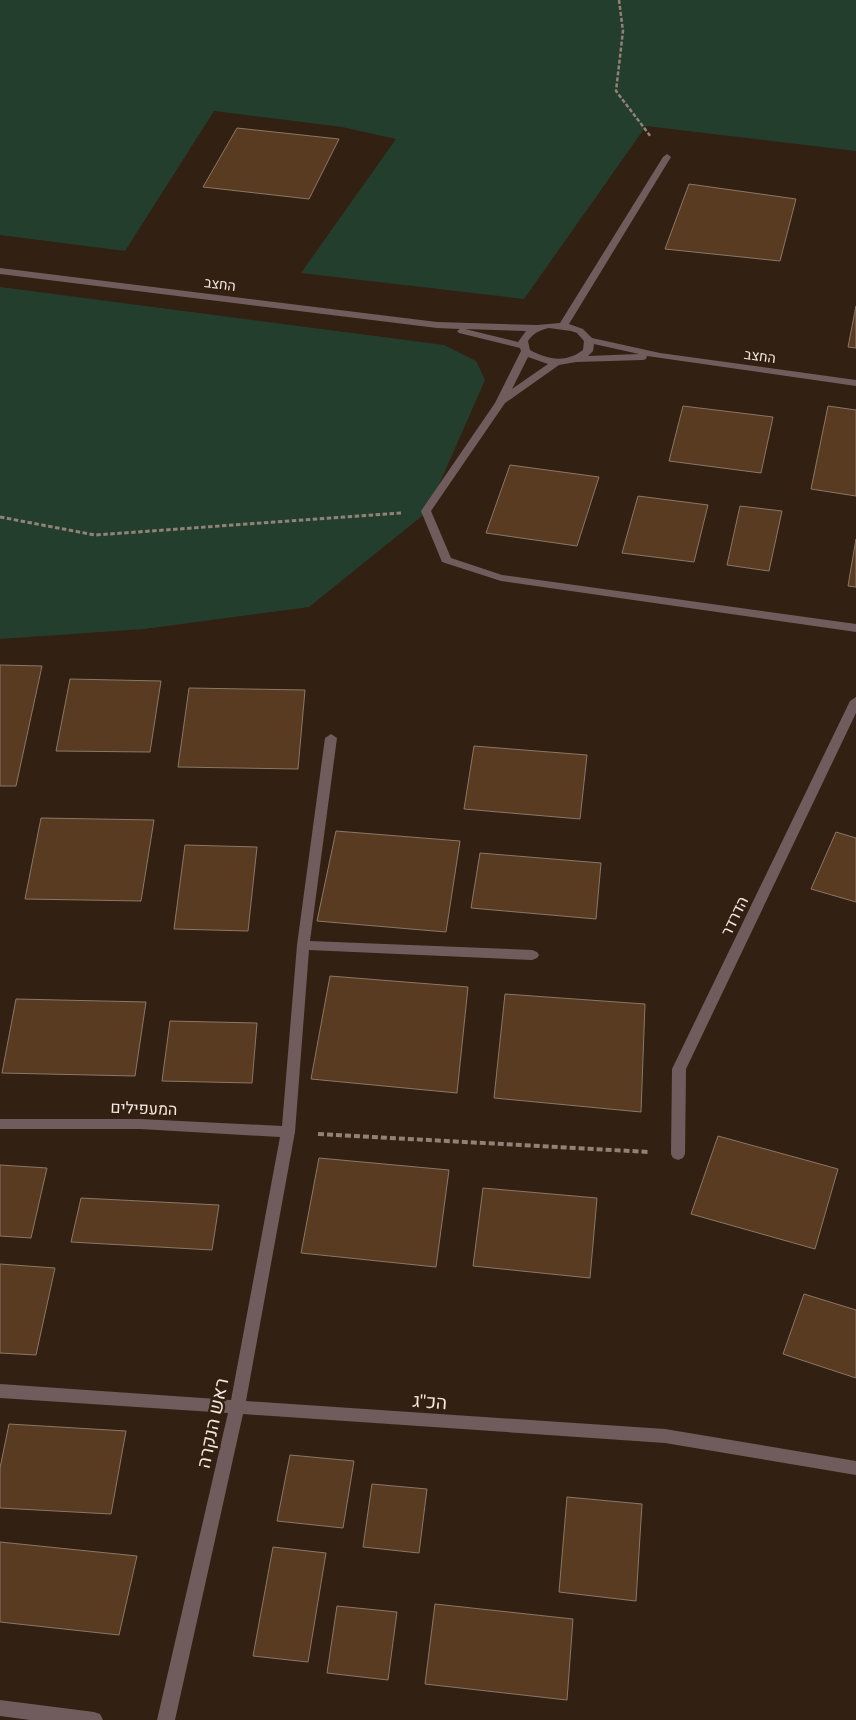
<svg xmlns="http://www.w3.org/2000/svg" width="856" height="1720" font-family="Karla,Heebo,sans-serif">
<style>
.green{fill:#243e2d}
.building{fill:#593b22;stroke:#8b7766}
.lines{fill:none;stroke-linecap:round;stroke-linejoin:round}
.path-far2{stroke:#908276;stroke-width:2.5;stroke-dasharray:4 2;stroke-linecap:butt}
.path-far1{stroke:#908276;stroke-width:3;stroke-dasharray:4.5 2.5;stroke-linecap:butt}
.path{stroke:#908276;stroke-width:4;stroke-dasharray:6 3;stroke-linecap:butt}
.minor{fill:#705c5c;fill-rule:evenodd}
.labels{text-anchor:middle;stroke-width:5;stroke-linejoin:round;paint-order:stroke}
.far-street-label{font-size:14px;fill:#f4e8df;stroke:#322113}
.street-label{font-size:16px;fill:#f4e8df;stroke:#322113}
.near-street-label{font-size:19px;fill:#f4e8df;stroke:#322113}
</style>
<rect width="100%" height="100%" fill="#322113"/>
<g class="green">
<path d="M0 0H856V151L646 126 524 299 301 273 396 139 342 127 214 111 125 251 0 235Z"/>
<path d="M0 287 444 345 476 361 485 380 427 512 309 607 144 629 0 639Z"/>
</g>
<g class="building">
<path d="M237 128 339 139 309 199 203 187Z"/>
<path d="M689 184 796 199 780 261 665 249Z"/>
<path d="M856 306V348L848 347Z"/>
<path d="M683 406 773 417 761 473 669 461Z"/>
<path d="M828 406 856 410V496L811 489Z"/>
<path d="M510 465 599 477 577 546 486 533Z"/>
<path d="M638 496 708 505 694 562 622 553Z"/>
<path d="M740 506 782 511 769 571 727 565Z"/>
<path d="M856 539V587L848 586Z"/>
<path d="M0 665 42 666 16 786H0Z"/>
<path d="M70 679 161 681 150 752 56 751Z"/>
<path d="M189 688 305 690 298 769 178 767Z"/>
<path d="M474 746 587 755 580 819 464 809Z"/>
<path d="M41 818 154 820 141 901 25 899Z"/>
<path d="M336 831 460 841 446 932 317 921Z"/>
<path d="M836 832 856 838V902L811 889Z"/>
<path d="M185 845 257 847 248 931 174 929Z"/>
<path d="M480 853 601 863 596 919 471 908Z"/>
<path d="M330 976 468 987 457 1093 311 1079Z"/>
<path d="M505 994 645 1004 641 1112 494 1098Z"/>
<path d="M16 999 146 1002 135 1076 2 1073Z"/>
<path d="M170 1021 257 1023 252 1083 162 1081Z"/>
<path d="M718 1136 838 1169 815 1249 691 1214Z"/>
<path d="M319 1158 449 1170 436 1267 301 1253Z"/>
<path d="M0 1165 47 1168 31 1238 0 1236Z"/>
<path d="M483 1188 597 1198 590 1278 473 1266Z"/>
<path d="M81 1198 219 1205 212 1250 71 1242Z"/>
<path d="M0 1264 55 1268 36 1355 0 1353Z"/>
<path d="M804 1294 856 1310V1378L783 1354Z"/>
<path d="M9 1424 126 1431 111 1514 0 1508V1468Z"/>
<path d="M290 1455 354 1461 343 1528 277 1521Z"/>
<path d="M372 1484 427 1489 419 1553 363 1547Z"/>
<path d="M567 1497 642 1504 636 1601 559 1592Z"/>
<path d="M0 1542 137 1556 119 1635 0 1622Z"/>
<path d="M273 1547 326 1553 308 1662 253 1656Z"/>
<path d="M435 1604 573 1619 567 1700 425 1684Z"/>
<path d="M337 1606 397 1612 388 1680 327 1673Z"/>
</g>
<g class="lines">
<path class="path-far2" d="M619 0 623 31 616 91 651 137"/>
<path class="path-far1" d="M0 517 95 535 401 513"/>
<path class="path" d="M318 1134 649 1152"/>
<g class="minor">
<path d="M667 154 671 157 569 324 583 329 592 338 660 353 856 380V386L647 356 646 359 643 360 576 362 559 365 505 403 431 511 451 558 502 575 856 624V632L501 581 442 562 421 511 495 403 521 351 520 348 459 333 457 331 460 329 437 328 0 274V268L437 322 537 325 560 323 663 157ZM549 328 571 331 577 333 584 341 583 350C566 363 548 360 530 350L528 341C533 333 540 330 549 328ZM465 329 526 331 518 342ZM594 344 639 354 588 356 593 351ZM528 357 548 364 512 389Z"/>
<path d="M856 697V713L686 1069 685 1154 683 1158 678 1160 673 1158 671 1154 672 1069 850 701Z"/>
<path d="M331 734 337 738 310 941 532 950 537 952 539 955 537 958 532 960 309 950 295 1132 246 1401 665 1429 856 1461V1475L665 1443 243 1414 175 1720H157L228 1413 0 1398V1384L231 1400 280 1137 140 1129H0V1119H140L282 1126 297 945 325 738Z"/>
<path d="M0 1700 94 1712 100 1714 103 1720H30L0 1716Z"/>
</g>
</g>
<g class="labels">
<g class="far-street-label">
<text transform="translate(220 284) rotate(7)" y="5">החצב</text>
<text transform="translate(760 356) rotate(8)" y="5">החצב</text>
</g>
<g class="street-label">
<text transform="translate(734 916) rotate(-64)" y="6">הדרדר</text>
<text transform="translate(144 1108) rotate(2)" y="6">המעפילים</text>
</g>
<g class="near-street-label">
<text transform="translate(430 1401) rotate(4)" y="7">הכ"ג</text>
<text transform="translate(212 1423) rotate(-78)" y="7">ראש הנקרה</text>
</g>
</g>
</svg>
